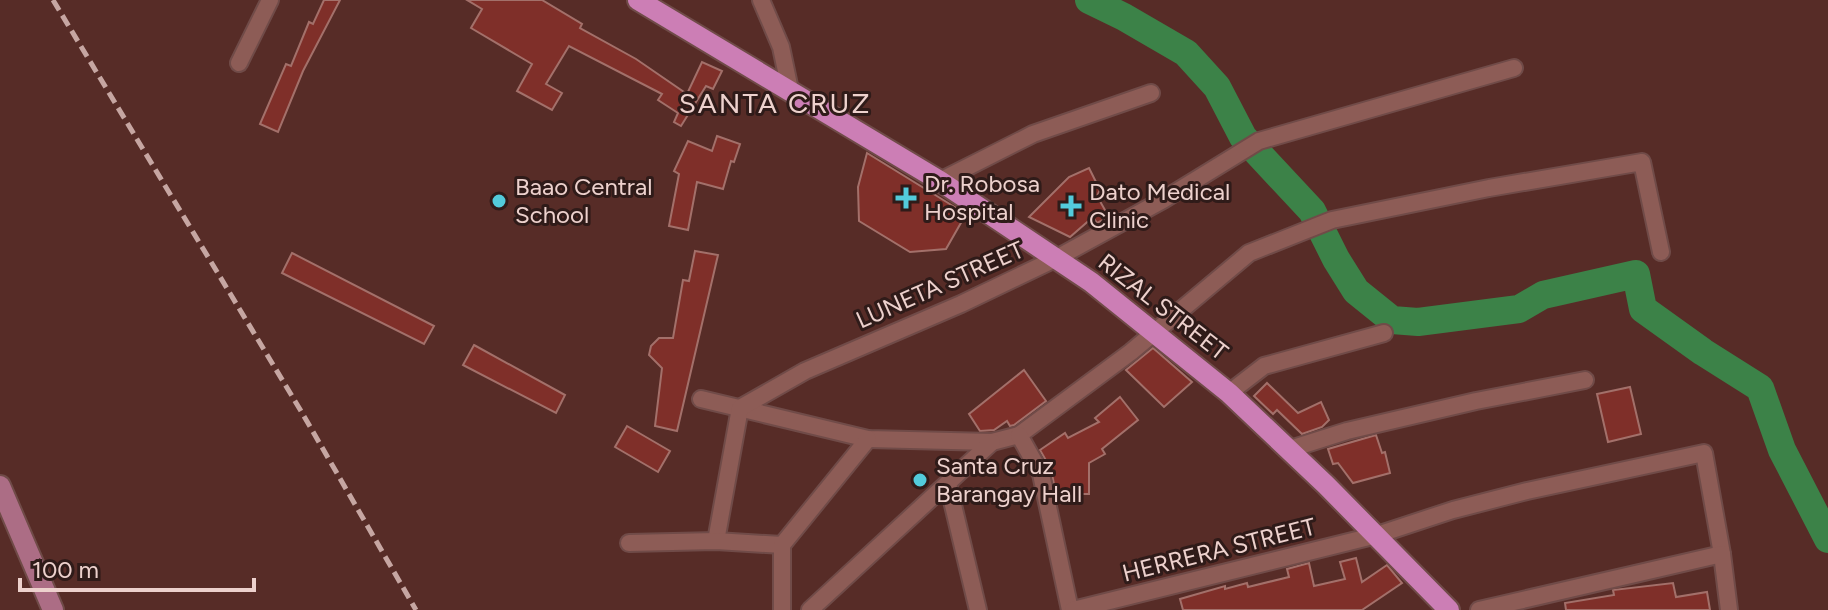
<svg xmlns="http://www.w3.org/2000/svg" width="1828" height="610" font-family="Figtree,sans-serif">
<style>
.lines{fill:none;stroke-linecap:round;stroke-linejoin:round}
.river{stroke:#3c8248;stroke-width:28}
.building{fill:#7f2f29;stroke:#a3706a;stroke-width:2}
.minor-casing{stroke:#704b48;stroke-width:20}
.secondary-casing{stroke:#704b48;stroke-width:24}
.primary-casing{stroke:#704b48;stroke-width:24}
.minor{stroke:#8d5c56;stroke-width:16}
.secondary{stroke:#ac6d85;stroke-width:20}
.primary{stroke:#cc7eb5;stroke-width:20}
.rail{stroke:#c6a6a2;stroke-width:5;stroke-dasharray:12 6;stroke-linecap:butt}
.poi-dot{fill:#53cbdb;stroke:#2f1b19;stroke-width:3}
.labels{text-anchor:middle;stroke-width:6;stroke-linejoin:round;paint-order:stroke}
.poi-label{font-size:24px;fill:#edd1cd;stroke:#2f1b19;text-anchor:start}
.street-label{font-size:24px;fill:#edd1cd;stroke:#2f1b19}
.quarter-label{font-size:28px;letter-spacing:2px;fill:#edd1cd;stroke:#2f1b19}
</style>
<rect width="100%" height="100%" fill="#572c27"/>
<g class="lines">
<path class="river" d="M1089 0 1124 17 1186 53 1217 87 1243 137 1312 211 1336 259 1356 291 1392 320 1418 322 1519 309 1543 295 1636 274 1643 309 1703 352 1760 388 1782 450 1828 539"/>
</g>
<g class="building">
<path d="M324 0H340L303 71 278 132 260 124 286 64 291 66 309 22 313 24Z"/>
<path d="M467 0H542L582 24 580 28 636 59 687 94 702 62 722 71 713 89 706 86 681 126 674 122 678 113 658 100 662 94 569 46 546 84 562 93 552 110 517 91 532 64 471 28 482 9Z"/>
<path d="M717 136 740 144 734 162 731 161 723 189 697 182 688 230 669 226 679 174 674 171 688 141 712 151Z"/>
<path d="M867 153 966 214 946 249 910 252 859 221 858 187Z"/>
<path d="M1089 168 1100 190 1097 196 1109 217 1097 223 1093 217 1070 237 1029 217 1069 177Z"/>
<path d="M695 251 718 255 677 431 655 426 662 368 649 355 651 346 659 338H673L683 280 689 281Z"/>
<path d="M292 253 434 326 424 344 282 273Z"/>
<path d="M474 345 565 395 556 413 463 365Z"/>
<path d="M1153 348 1192 382 1164 407 1126 370Z"/>
<path d="M1024 370 1046 401 1014 425 1010 426 1007 421 994 430 980 431 969 414Z"/>
<path d="M1267 383 1298 413 1321 402 1329 420 1322 427 1302 434 1277 410 1273 414 1254 396Z"/>
<path d="M1630 387 1641 434 1608 442 1597 394Z"/>
<path d="M1120 397 1138 420 1102 449 1105 454 1089 463V494H1056L1051 469 1040 450 1065 433 1068 438 1099 422 1095 418Z"/>
<path d="M627 426 670 451 658 472 615 447Z"/>
<path d="M1376 435 1382 453 1385 452 1390 473 1353 483 1338 463 1333 464 1328 449Z"/>
<path d="M1356 558 1362 582 1387 565 1402 583 1362 610H1183L1180 599 1225 586V589L1247 583 1248 587 1289 577 1287 569 1309 563 1314 586 1345 579 1340 562Z"/>
<path d="M1673 583 1676 597 1707 592 1710 610H1566L1565 603 1614 595 1613 590Z"/>
</g>
<g class="lines">
<g class="minor-casing">
<g id="minor">
<path d="M761 0 781 47 790 90"/>
<path d="M239 63 270 0"/>
<path d="M940 181 1033 134 1151 93"/>
<path d="M1229 393 1264 366 1384 333"/>
<path d="M701 399 868 439 992 442 1019 435 1131 352 1249 253 1332 220 1489 188 1642 162 1661 252"/>
<path d="M1019 435 1041 474 1070 610"/>
<path d="M1287 450 1347 431 1476 401 1585 380"/>
<path d="M948 484 978 610"/>
<path d="M716 541 740 408 805 371 961 304 1055 259 1163 200 1259 141 1514 68"/>
<path d="M629 543 716 541 782 545"/>
<path d="M782 610V545L868 439"/>
<path d="M810 610 992 442"/>
<path d="M1073 610 1377 535 1453 510 1527 491 1704 453 1722 554"/>
<path d="M1479 610 1722 554 1729 610"/>
</g>
</g>
<g class="secondary-casing">
<path id="secondary" d="M0 486 53 610"/>
</g>
<g class="primary-casing">
<path id="primary" d="M638 0 940 181 1091 282 1229 393 1326 485 1449 610"/>
</g>
<use href="#minor" class="minor"/>
<use href="#secondary" class="secondary"/>
<use href="#primary" class="primary"/>
<path class="rail" d="M53 0 301 411 416 610"/>
</g>
<g class="poi-dot">
<path d="M902 186h8v8h8v8h-8v8h-8v-8h-8v-8h8z"/>
<circle cx="499" cy="201" r="8"/>
<path d="M1067 194h8v8h8v8h-8v8h-8v-8h-8v-8h8z"/>
<circle cx="920" cy="480" r="8"/>
</g>
<g class="labels">
<g class="poi-label">
<text x="924" y="192">Dr. Robosa<tspan x="924" dy="28">Hospital</tspan></text>
<text x="515" y="195">Baao Central<tspan x="515" dy="28">School</tspan></text>
<text x="1089" y="200">Dato Medical<tspan x="1089" dy="28">Clinic</tspan></text>
<text x="936" y="474">Santa Cruz<tspan x="936" dy="28">Barangay Hall</tspan></text>
</g>
<g class="street-label">
<text transform="translate(940 285) rotate(-24)" y="8">LUNETA STREET</text>
<text transform="translate(1163 307) rotate(38)" y="8">RIZAL STREET</text>
<text transform="translate(1219 550) rotate(-14)" y="8">HERRERA STREET</text>
</g>
<g class="quarter-label">
<text x="775" y="113">SANTA CRUZ</text>
</g>
</g>
<path d="M20 578v12h234v-12" fill="none" stroke="#edd1cd" stroke-width="4"/>
<text x="32" y="578" font-size="24" fill="#edd1cd" stroke="#2f1b19" stroke-width="6" paint-order="stroke">100 m</text>
</svg>
